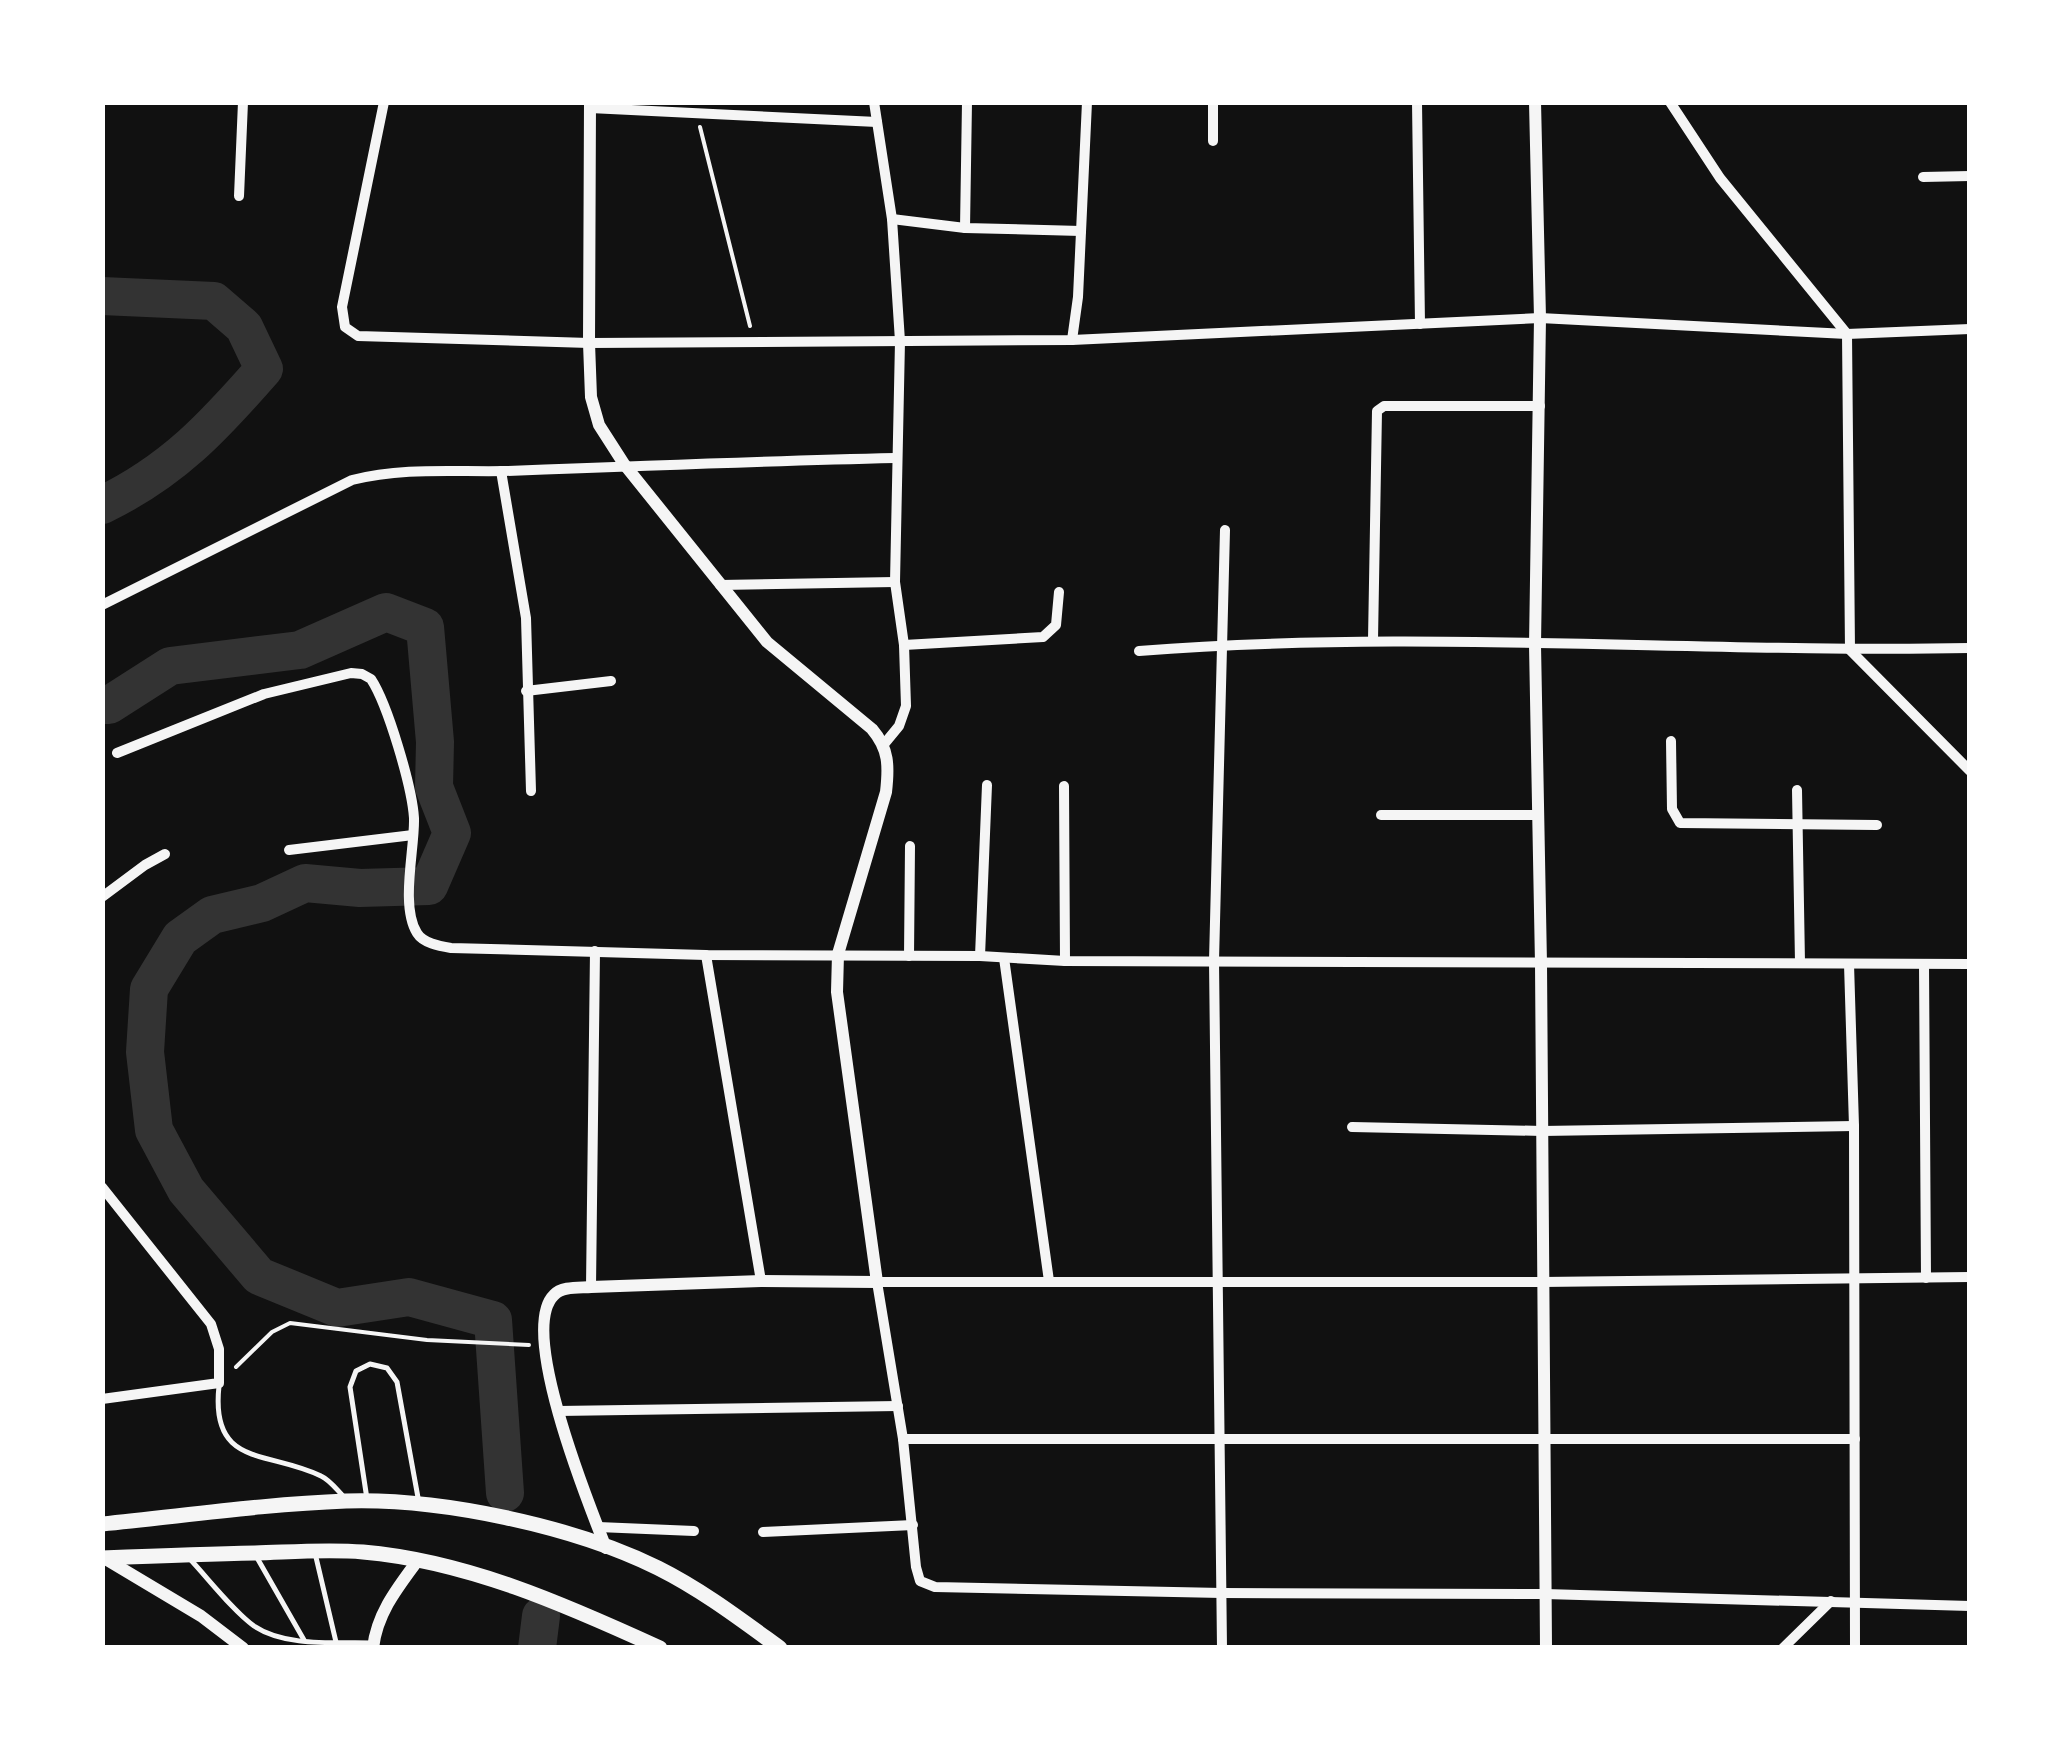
<svg xmlns="http://www.w3.org/2000/svg" width="2072" height="1750" font-family="'Space Grotesk',sans-serif">
<style>
.lines{fill:none;stroke-linecap:round;stroke-linejoin:round}
.river{stroke:#333;stroke-width:38}
.path{stroke:#f5f5f5;stroke-width:4}
.service{stroke:#f5f5f5;stroke-width:5}
.minor{stroke:#f5f5f5;stroke-width:10}
.tertiary{stroke:#f5f5f5;stroke-width:12}
.primary{stroke:#f5f5f5;stroke-width:15}
</style>
<rect width="100%" height="100%" fill="#111"/>
<g class="lines">
<g class="river">
<path d="M102 296 214 301 244 327 264 369C214 426 173 471 102 505"/>
<path d="M102 705H109L170 666 300 650 386 612 425 627 435 742 434 787 452 833 429 886 360 888 305 883 262 903 212 915 180 938 149 989 145 1052 154 1130 186 1190 259 1276 337 1308 409 1297 493 1320 505 1493"/>
<path d="M537 1648 541 1616"/>
</g>
<g class="path">
<path d="M700 127 750 326"/>
<path d="M236 1367 272 1332 290 1323 427 1340 529 1345"/>
</g>
<g class="service">
<path d="M219 1386C210 1468 268 1450 321 1476 330 1480 337 1490 344 1497"/>
<path d="M367 1499 350 1387 356 1371 370 1364 387 1368 397 1382 419 1503"/>
<path d="M315 1553 336 1642"/>
<path d="M256 1556 304 1640"/>
<path d="M188 1557C208 1578 232 1610 254 1626 285 1647 335 1642 371 1643"/>
</g>
<g class="minor">
<path d="M384 102 342 307 345 327 358 336 589 343 1072 340 1540 318 1847 334 1970 329"/>
<path d="M874 102 892 219 900 341 895 582 904 645 906 706 899 726 885 743"/>
<path d="M1417 102 1420 324"/>
<path d="M1670 102 1720 178 1847 334 1850 650 1970 771"/>
<path d="M590 108 877 122"/>
<path d="M1213 141V102"/>
<path d="M1923 177 1970 176"/>
<path d="M239 196 243 102"/>
<path d="M892 219 965 228 1081 231"/>
<path d="M965 228 967 102"/>
<path d="M1072 340 1078 297 1087 102"/>
<path d="M501 471 526 618 531 791"/>
<path d="M720 585 895 582"/>
<path d="M102 605 352 480C403 467 453 472 505 471 635 466 765 461 895 458"/>
<path d="M1373 640 1377 411 1384 406H1540"/>
<path d="M904 645 1043 637 1056 625 1059 592"/>
<path d="M1139 651C1415 629 1693 653 1970 648"/>
<path d="M526 691 611 681"/>
<path d="M1671 741 1672 809 1680 823 1877 825"/>
<path d="M117 753 264 694 351 673 362 674 371 679C388 705 412 787 414 818 415 848 400 906 417 933 423 943 439 946 451 948L706 955 980 956 1065 961 1970 964"/>
<path d="M1064 786 1065 961"/>
<path d="M1797 790 1800 963"/>
<path d="M1381 815H1538"/>
<path d="M289 850 413 835"/>
<path d="M102 897 145 865 165 854"/>
<path d="M706 955 761 1281"/>
<path d="M909 956 910 846"/>
<path d="M980 956 987 785"/>
<path d="M1004 958 1049 1281"/>
<path d="M1849 964 1854 1126 1855 1648"/>
<path d="M1924 964 1926 1278"/>
<path d="M1352 1127 1542 1131 1854 1126"/>
<path d="M102 1187 211 1324 219 1349V1383L102 1399"/>
<path d="M1970 1277 1542 1282H877L903 1439 916 1567 920 1581 935 1587 1222 1593 1545 1594 1970 1606"/>
<path d="M591 1287 595 951"/>
<path d="M558 1411 898 1406"/>
<path d="M903 1439H1855"/>
<path d="M598 1527 694 1531"/>
<path d="M763 1532 913 1525"/>
<path d="M1222 1648 1214 961 1225 530"/>
<path d="M1783 1648 1831 1601"/>
</g>
<g class="tertiary">
<path d="M590 102 589 343 591 397 599 425 624 464 767 642 872 729C889 749 889 766 886 792L838 954 837 992 877 1282 761 1281 591 1287C580 1288 562 1286 554 1295 518 1330 589 1505 606 1548"/>
<path d="M1535 102 1540 318 1535 645 1541 964 1546 1648"/>
<path d="M104 1558 201 1616 243 1648"/>
<path d="M373 1648C377 1613 398 1587 418 1560"/>
</g>
<g class="primary">
<path d="M102 1524C183 1516 265 1504 346 1501 441 1498 573 1526 658 1568 702 1590 740 1619 780 1648"/>
<path d="M102 1558C153 1556 204 1554 255 1553 291 1552 327 1549 363 1552 467 1561 566 1605 660 1648"/>
</g>
</g>
<rect width="2072" height="1750" fill="none" stroke="#ffffff" stroke-width="210"/>
</svg>
